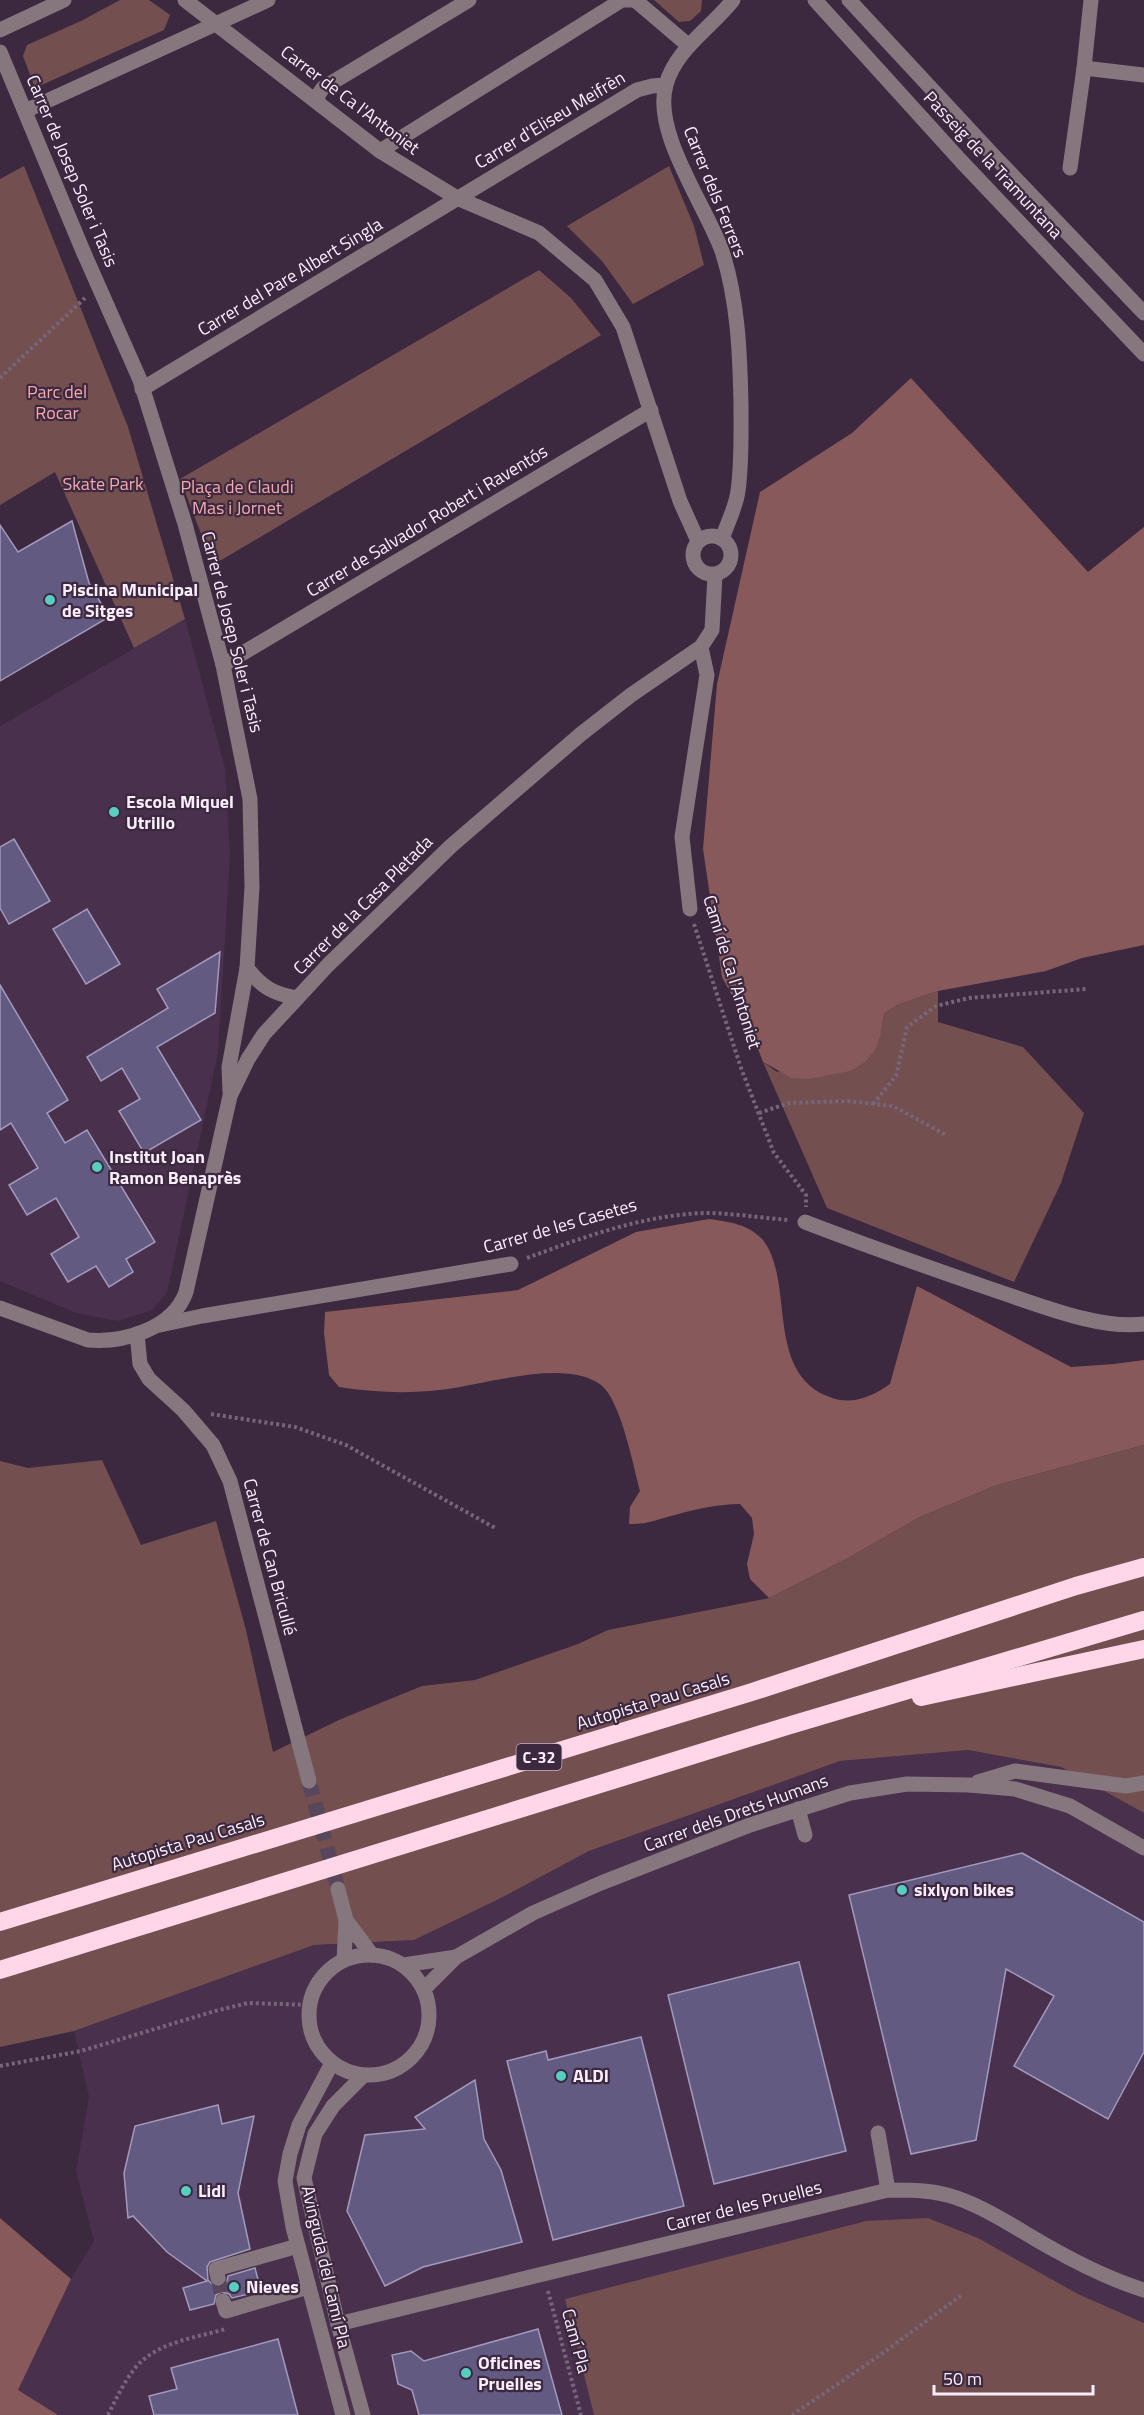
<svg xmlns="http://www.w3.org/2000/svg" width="1144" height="2415" font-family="'Titillium Web',sans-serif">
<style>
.built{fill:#49304d}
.green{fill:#734f50}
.forest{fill:#87595b}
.building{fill:#635a81;stroke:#a29abc;stroke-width:1.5}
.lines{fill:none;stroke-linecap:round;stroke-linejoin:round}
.minor-tunnel{stroke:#58465b;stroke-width:15;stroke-dasharray:15 8;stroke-linecap:butt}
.path{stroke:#776579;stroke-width:4;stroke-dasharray:3 3;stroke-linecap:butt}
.minor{stroke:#86767d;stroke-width:15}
.highway{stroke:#ffd7e9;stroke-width:18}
.poi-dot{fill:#57cec1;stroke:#3c283f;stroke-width:2}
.labels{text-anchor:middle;stroke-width:4.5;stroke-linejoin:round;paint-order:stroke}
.shield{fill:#3c283f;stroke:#c1b2c3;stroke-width:1.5}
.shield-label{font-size:16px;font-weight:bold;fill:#faedfc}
.street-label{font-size:18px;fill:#faedfc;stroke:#3c283f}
.park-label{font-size:18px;fill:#f5a9ab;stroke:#3c283f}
.poi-label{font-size:18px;font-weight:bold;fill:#faedfc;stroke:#3c283f;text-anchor:start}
</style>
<rect width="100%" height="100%" fill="#3c283f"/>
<g class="built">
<path d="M185 619 225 768 230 855 218 1053 167 1293 152 1310 118 1321 76 1313 0 1281V726Z"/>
<path d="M967 1750 1061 1767 1144 1813V2323L1078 2294 978 2238 928 2218 565 2299 594 2415H58L18 2390 71 2279 94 2241 76 2171 89 2097 74 2031 314 1945 414 1940 499 1899 589 1851 840 1761Z"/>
</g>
<g class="green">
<path d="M120 0H149L170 15 164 30 35 88 23 56 27 45 81 21Z"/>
<path d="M654 0H702L701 11 690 21 679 22Z"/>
<path d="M24 166 128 427 185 619 134 648 55 472 0 505V179Z"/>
<path d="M669 166 694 226 704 265 633 304 602 261 567 226Z"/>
<path d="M539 270 571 298 601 335 213 565 180 479Z"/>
<path d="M938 991V1022L1023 1047 1084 1113 1061 1183 1014 1282 827 1208 763 1062 777 1072 881 1033 884 1014 897 1005Z"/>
<path d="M1144 1445V1813L1061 1767 968 1750 840 1761 589 1851 499 1899 414 1940 314 1945 74 2031 0 2047V1461L28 1468 102 1460 141 1545 216 1521 246 1630 273 1752 341 1719 422 1686 475 1680 578 1644 608 1630 769 1598 850 1557 920 1517 997 1485Z"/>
<path d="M928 2218 978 2238 1078 2294 1144 2323V2415H594L565 2299 866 2221Z"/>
</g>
<g class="forest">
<path d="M911 378 1088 572 1144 527V945L1082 958 1046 971 938 991 897 1005 884 1014 881 1033 875 1050 865 1062 850 1071 808 1079 792 1078 763 1062 751 1031 722 977 703 849 717 684 760 492 852 433Z"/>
<path d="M709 1219C729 1222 749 1224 763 1240 795 1282 765 1370 827 1396 850 1406 870 1398 890 1384L917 1286 1071 1367 1114 1364 1144 1360V1445L997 1485 920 1517 850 1557 769 1598 750 1579 747 1564 754 1534 752 1518 740 1504C718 1504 696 1509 675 1515 658 1519 646 1525 629 1524L630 1507 640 1491C633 1465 621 1401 601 1385 565 1357 481 1386 439 1390 405 1394 373 1392 339 1387L329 1375 324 1333 325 1312 518 1290 636 1232Z"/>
<path d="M0 2218 71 2279 18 2390 58 2415H0Z"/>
</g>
<g class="building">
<path d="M72 521 89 583 109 617 0 681V525L18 552Z"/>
<path d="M14 839 50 901 9 924 0 908V847Z"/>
<path d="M87 909 120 964 86 984 53 929Z"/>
<path d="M220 952 215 1013 157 1047 201 1120 144 1153 119 1111 140 1099 122 1068 101 1081 87 1057 168 1008 157 989Z"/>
<path d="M0 985 68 1100 47 1113 65 1143 87 1130 155 1242 126 1259 133 1272 109 1287 96 1266 68 1282 51 1254 79 1237 56 1198 27 1215 9 1185 38 1168 11 1123 0 1130Z"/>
<path d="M1022 1853 1144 1922V2052L1108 2119 1014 2066 1054 1996 1006 1969 976 2140 911 2154 849 1895Z"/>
<path d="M799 1962 846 2151 714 2184 668 1995Z"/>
<path d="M641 2037 684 2206 553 2240 507 2061 546 2051 548 2060Z"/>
<path d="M475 2080 484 2139 501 2170 522 2242 423 2267 385 2286 347 2211 365 2135 425 2129 415 2117Z"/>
<path d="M218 2105 222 2124 254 2116 238 2193 250 2249 210 2262 207 2267 208 2280 215 2287H221L227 2281 228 2276 255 2268 261 2291 232 2298 229 2294 221 2292 216 2295 214 2304 190 2310 183 2288 207 2281 167 2252 133 2216 128 2218 124 2173 135 2126Z"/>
<path d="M538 2329 562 2415H419L412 2390 398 2384 392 2355 411 2351 424 2361Z"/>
<path d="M278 2339 298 2415H154L149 2396 177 2389 171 2368Z"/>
</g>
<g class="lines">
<g class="minor-tunnel">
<path d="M309 1781 338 1889"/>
<path d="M218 2278 223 2301"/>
</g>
<g class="path">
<path d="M0 378 85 298"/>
<path d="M694 924 741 1068 774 1153 806 1195V1207"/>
<path d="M873 1104 896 1076 907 1027 936 1006 969 998 1086 989"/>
<path d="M759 1113 789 1103 848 1101 893 1106 946 1135"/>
<path d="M527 1258C584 1237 643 1215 705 1213 733 1213 761 1218 789 1220"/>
<path d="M211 1414 295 1427 346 1445 497 1529"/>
<path d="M0 2066 81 2051 215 2011 248 2003 310 2005"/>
<path d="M548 2291 581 2415"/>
<path d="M108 2415C116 2399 129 2371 143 2360 165 2341 198 2337 226 2329"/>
<path d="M792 2415 876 2358 963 2294"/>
</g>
<g class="minor">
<path d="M185 0 380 151 457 198 539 233 595 280 623 327 680 501 698 541"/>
<path d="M635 0 689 46"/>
<path d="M815 0 961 161 1144 354"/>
<path d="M849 0 994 156 1144 313"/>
<path d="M0 30 64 0"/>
<path d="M0 52 83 251 140 380 185 524 223 665 250 799 252 887 247 968 229 1067 230 1092"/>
<path d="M1084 68 1144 75"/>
<path d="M318 102V95L323 88 469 0"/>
<path d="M25 111 268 0"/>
<path d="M380 151 622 0H635"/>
<path d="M1070 168 1084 68 1091 0"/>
<path d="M142 389 637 90 652 86 665 85"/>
<circle cx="712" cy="555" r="19"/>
<path d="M722 539C727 524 736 507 738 491 742 462 741 434 741 405 740 354 738 300 722 251 706 206 652 132 666 85 675 50 711 28 733 0"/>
<path d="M223 665 651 410"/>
<path d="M690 909 682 837 707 675 701 647"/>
<path d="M247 968C261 987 274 994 297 998"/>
<path d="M805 1222C867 1246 930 1268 994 1290 1037 1304 1099 1330 1144 1324"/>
<path d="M0 1308 88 1340C123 1343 173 1329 186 1292L230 1096 248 1059 264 1034 328 965 451 846 581 734 631 695 701 647 712 630 715 575"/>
<path d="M160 1325 202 1316 511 1264"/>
<path d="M137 1334 140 1364 149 1379 183 1410 213 1445 230 1481 309 1781"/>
<path d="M978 1782 1015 1771 1126 1786 1144 1783"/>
<path d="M798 1809 805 1835"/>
<path d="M338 1889 346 1920 344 1960"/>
<path d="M346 1920 372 1955"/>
<circle cx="369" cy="2015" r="60"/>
<path d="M404 1965 456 1957"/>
<path d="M424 1989 456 1957 533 1913 601 1883 750 1825 850 1793 907 1784 969 1785 1015 1789 1070 1806 1144 1848"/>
<path d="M332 2063 299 2125 290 2154 285 2181 293 2227 343 2415"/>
<path d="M878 2133 888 2190"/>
<path d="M218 2278 216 2269 298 2246"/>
<path d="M223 2301 226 2311 308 2287"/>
<path d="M338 2324 888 2190C912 2190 935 2190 957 2198 991 2210 1020 2231 1051 2248 1081 2265 1112 2280 1144 2290"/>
<path d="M363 2415 338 2324 304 2178 315 2134 333 2106 363 2076"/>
</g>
<g class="highway">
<path d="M921 1697 1144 1649"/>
<path d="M0 1922 752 1692 1076 1586 1144 1567"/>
<path d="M0 1970 784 1727 1144 1620"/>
</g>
</g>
<g class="poi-dot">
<circle cx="50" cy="600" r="6"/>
<circle cx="114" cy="812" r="6"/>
<circle cx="97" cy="1167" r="6"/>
<circle cx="902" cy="1890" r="6"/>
<circle cx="561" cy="2076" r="6"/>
<circle cx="186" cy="2191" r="6"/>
<circle cx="234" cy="2287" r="6"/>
<circle cx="466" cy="2373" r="6"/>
</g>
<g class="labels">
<rect class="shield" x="516.5" y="1744" width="45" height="26" rx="4.5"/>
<g class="shield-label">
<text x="539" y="1763">C-32</text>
</g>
<g class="street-label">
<text transform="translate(350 100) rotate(37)" y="6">Carrer de Ca l'Antoniet</text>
<text transform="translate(550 120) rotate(-31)" y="6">Carrer d'Eliseu Meifrèn</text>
<text transform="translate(993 165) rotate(47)" y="6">Passeig de la Tramuntana</text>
<text transform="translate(72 171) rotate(67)" y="6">Carrer de Josep Soler i Tasis</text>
<text transform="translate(715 192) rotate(68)" y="6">Carrer dels Ferrers</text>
<text transform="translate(290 277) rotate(-31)" y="6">Carrer del Pare Albert Singla</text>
<text transform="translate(427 521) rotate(-31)" y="6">Carrer de Salvador Robert i Raventós</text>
<text transform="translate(232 632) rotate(76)" y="6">Carrer de Josep Soler i Tasis</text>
<text transform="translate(363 905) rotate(-45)" y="6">Carrer de la Casa Pletada</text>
<text transform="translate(732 972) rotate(73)" y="6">Camí de Ca l'Antoniet</text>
<text transform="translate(560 1226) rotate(-16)" y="6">Carrer de les Casetes</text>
<text transform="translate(270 1557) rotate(75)" y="6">Carrer de Can Bricullé</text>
<text transform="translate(653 1701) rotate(-17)" y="6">Autopista Pau Casals</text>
<text transform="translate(736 1813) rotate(-20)" y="6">Carrer dels Drets Humans</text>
<text transform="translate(188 1842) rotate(-17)" y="6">Autopista Pau Casals</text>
<text transform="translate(744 2206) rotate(-14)" y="6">Carrer de les Pruelles</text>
<text transform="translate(326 2267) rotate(77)" y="6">Avinguda del Camí Pla</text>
<text transform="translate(576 2341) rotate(75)" y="6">Camí Pla</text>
</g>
<g class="park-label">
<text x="57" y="398">Parc del<tspan x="57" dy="21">Rocar</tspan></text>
<text x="103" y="490">Skate Park</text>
<text x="237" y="493">Plaça de Claudi<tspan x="237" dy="21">Mas i Jornet</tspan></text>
</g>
<g class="poi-label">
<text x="62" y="596">Piscina Municipal<tspan x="62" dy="21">de Sitges</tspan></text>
<text x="126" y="808">Escola Miquel<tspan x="126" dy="21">Utrillo</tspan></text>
<text x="109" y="1163">Institut Joan<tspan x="109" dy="21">Ramon Benaprès</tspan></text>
<text x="914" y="1896">sixlyon bikes</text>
<text x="573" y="2082">ALDI</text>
<text x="198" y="2197">Lidl</text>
<text x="246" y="2293">Nieves</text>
<text x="478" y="2369">Oficines<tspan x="478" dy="21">Pruelles</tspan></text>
</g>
</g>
<path d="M934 2385v9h159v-9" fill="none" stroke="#faedfc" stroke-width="3"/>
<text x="943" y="2385" font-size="18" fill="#faedfc" stroke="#3c283f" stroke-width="4.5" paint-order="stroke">50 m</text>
</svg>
